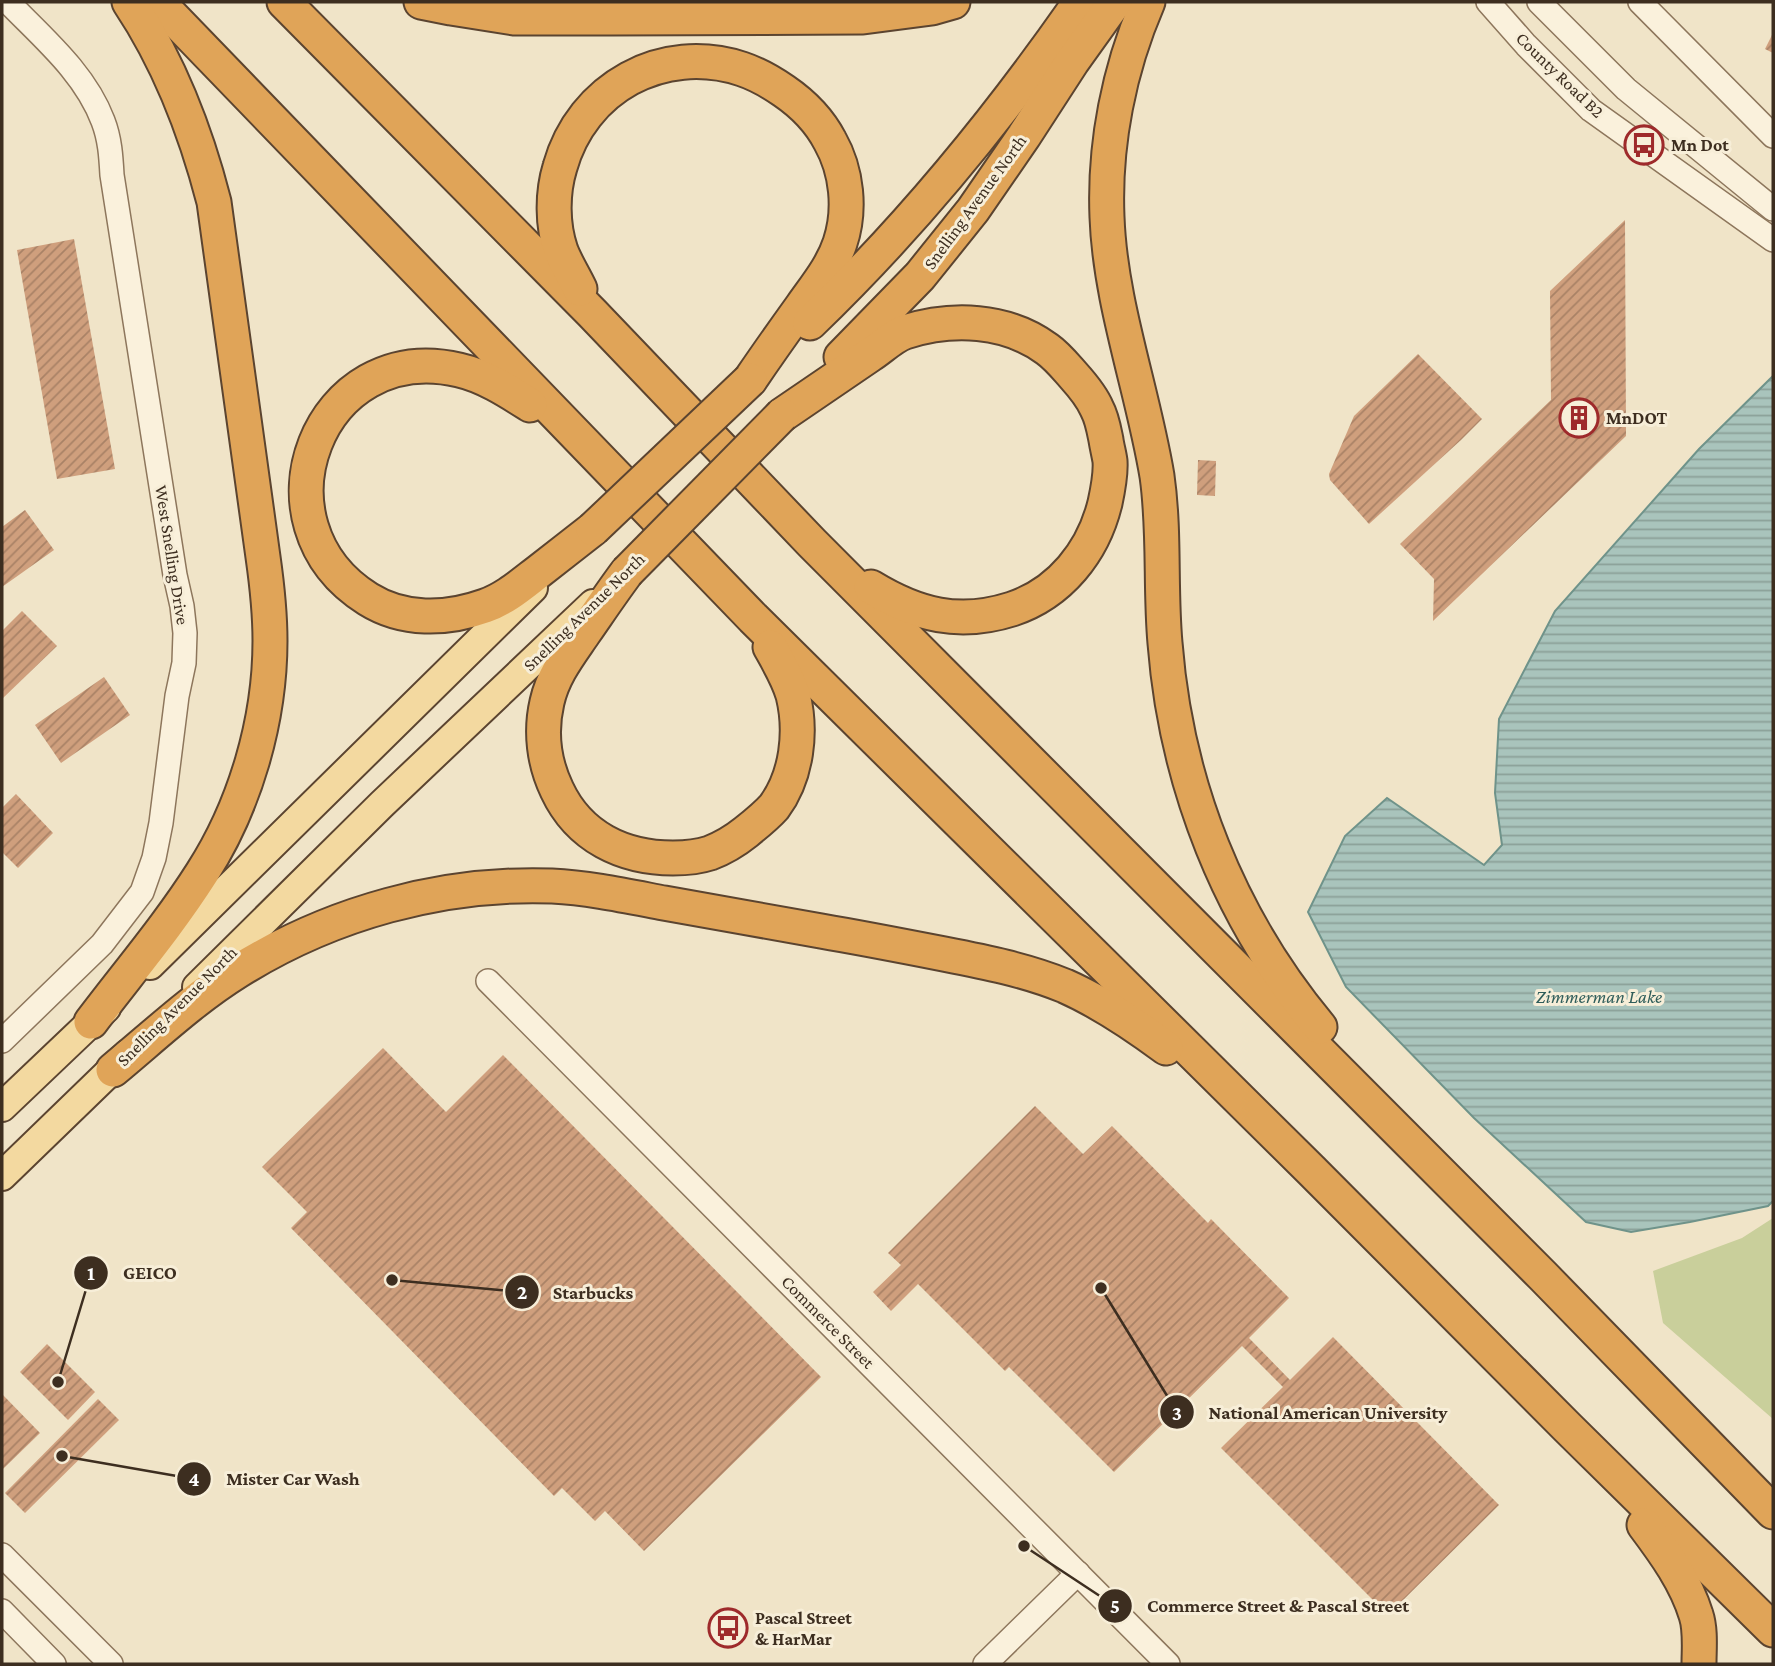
<svg xmlns="http://www.w3.org/2000/svg" width="1775" height="1666" font-family="'Crimson Pro',serif">
<style>
.grass{fill:#c9cf9b}
.water{fill:url(#water-rules);stroke:#6f938a;stroke-width:2}
.building{fill:url(#building-hatch)}
.lines{fill:none;stroke-linecap:round;stroke-linejoin:round}
.minor-casing{stroke:#8d765c;stroke-width:26}
.major-casing{stroke:#5b4430;stroke-width:32}
.highway-casing{stroke:#5b4430;stroke-width:37}
.minor{stroke:#faf1dc;stroke-width:23}
.major{stroke:#f3d9a0;stroke-width:28}
.highway{stroke:#e0a458;stroke-width:33}
.highway-bridge-casing{stroke:#5b4430;stroke-width:37;stroke-linecap:butt}
.highway-bridge{stroke:#e0a458;stroke-width:33}
.labels{text-anchor:middle;stroke-width:6;stroke-linejoin:round;paint-order:stroke}
.street-label{font-size:18px;fill:#3d2e20;stroke:#f7eed8}
.poi-label{font-size:18px;font-weight:bold;fill:#3d2e20;stroke:#f7eed8;text-anchor:start}
.water-label{font-size:19px;font-style:italic;fill:#2f5d5a;stroke:#f7eed8}
.leader{fill:none;stroke:#3d2e20;stroke-width:2.5}
.callout-dot{fill:#3d2e20;stroke:#f7eed8;stroke-width:2.5}
.mark-label{font-size:21px;text-anchor:middle;font-weight:bold;fill:#fff}
.callout-label{font-size:19px;text-anchor:middle;font-weight:bold;fill:#3d2e20;stroke:#f7eed8;stroke-width:6;stroke-linejoin:round;paint-order:stroke}
</style>
<defs>
<pattern id="water-rules" width="6" height="5" patternUnits="userSpaceOnUse" patternTransform="scale(1.75)"><rect width="6" height="5" fill="#a9c4bc"/><path d="M0 2.5h6" fill="none" stroke="#8ba098"/></pattern>
<pattern id="building-hatch" width="6" height="6" patternUnits="userSpaceOnUse" patternTransform="scale(1.75)"><rect width="6" height="6" fill="#cf9f7d"/><path d="M-1 1l2-2M0 6l6-6M5 7l2-2" fill="none" stroke="#a98266"/></pattern>
</defs>
<rect width="100%" height="100%" fill="#f0e4c8"/>
<path class="grass" d="M1773 1218V1419L1663 1323 1653 1271 1742 1238Z"/>
<path class="water" d="M1773 376V1201L1768 1206 1690 1222 1631 1232 1586 1222 1474 1118 1346 987 1308 912 1345 836 1387 798 1484 865 1502 845 1495 793 1499 719 1555 611 1699 449Z"/>
<g class="building">
<path d="M1773 33V53L1765 49Z"/>
<path d="M1625 220 1626 436 1433 621 1434 579 1400 544 1551 400 1550 291Z"/>
<path d="M74 239 115 469 57 479 17 250Z"/>
<path d="M1418 354 1482 419 1461 440 1369 524 1330 480 1329 474 1354 416Z"/>
<path d="M1198 460 1216 461 1215 496 1197 495Z"/>
<path d="M25 510 54 550 2 587V527Z"/>
<path d="M22 611 57 646 2 699V631Z"/>
<path d="M104 677 130 715 61 763 35 725Z"/>
<path d="M16 794 53 833 18 868 2 852V808Z"/>
<path d="M383 1048 446 1112 503 1055 821 1377 644 1551 605 1511 595 1521 562 1488 554 1496 291 1228 307 1212 262 1167Z"/>
<path d="M1035 1106 1083 1154 1112 1126 1208 1223 1211 1219 1289 1298 1249 1338 1290 1380 1333 1337 1499 1505 1388 1615 1221 1448 1283 1387 1242 1346 1114 1472 1009 1367 1005 1371 918 1284 891 1311 873 1292 901 1265 888 1253Z"/>
<path d="M47 1344 95 1392 68 1420 20 1372Z"/>
<path d="M2 1394 40 1433 3 1469 2 1468Z"/>
<path d="M98 1399 119 1420 25 1513 5 1493Z"/>
</g>
<g class="lines">
<g class="minor-casing">
<g id="minor">
<path d="M1488 2 1526 45 1591 110 1773 240"/>
<path d="M1539 2 1626 89 1773 209"/>
<path d="M1640 2 1773 136"/>
<path d="M488 981 1168 1664"/>
<path d="M2 1041 102 944 142 892 154 858 161 823 177 696 184 663 185 633 182 606 175 575 112 175C111 157 110 139 103 121 85 73 43 38 8 2"/>
<path d="M2 1555 111 1664"/>
<path d="M2 1611 54 1664"/>
<path d="M985 1664 1078 1573"/>
</g>
</g>
<g class="major-casing">
<g id="major">
<path d="M150 965 533 588"/>
<path d="M197 987 382 804 593 604"/>
<path d="M2 1107 106 1008"/>
<path d="M2 1176 128 1054"/>
</g>
</g>
<g class="highway-casing">
<g id="highway">
<path d="M158 2 753 618 1311 1170 1567 1427 1773 1630"/>
<path d="M284 2 592 313 812 543 1543 1276 1773 1512"/>
<path d="M421 2 451 8 514 18H610L863 17 932 8 953 2"/>
<path d="M1148 2C1119 69 1104 144 1107 217 1110 303 1143 391 1157 476 1165 532 1160 588 1165 643 1176 784 1229 918 1320 1027"/>
<path d="M580 289C574 276 566 264 561 251 552 225 552 193 560 167 582 88 662 43 742 69 757 74 771 82 784 91 803 104 819 120 830 141 847 171 851 210 840 243 832 267 816 286 802 306 784 331 767 355 750 380"/>
<path d="M810 323C911 226 1000 117 1080 2"/>
<path d="M841 357 920 276 973 210 1024 136 1072 62 1115 2"/>
<path d="M530 405C508 391 485 376 459 370 318 337 247 523 368 599 403 621 446 620 485 606 505 599 521 585 538 572 556 558 575 543 593 529"/>
<path d="M782 415C811 395 841 375 870 355 881 348 893 336 905 332 952 317 1006 319 1047 349 1057 356 1065 366 1073 375 1082 385 1092 397 1097 409 1102 418 1104 430 1106 440 1107 447 1109 454 1110 461 1111 474 1108 489 1105 503 1093 552 1060 593 1012 609 959 626 917 615 871 587"/>
<path d="M627 572C612 592 598 613 584 633 569 655 553 675 547 702 540 732 544 763 557 790 579 837 623 858 673 858 685 858 698 857 710 853 723 848 736 840 746 832 756 824 766 816 774 807 797 776 802 732 793 695 788 678 779 663 770 647"/>
<path d="M91 1022C128 973 169 925 202 873 245 806 270 721 270 641 270 613 267 585 263 557L214 202C196 132 169 62 129 2"/>
<path d="M113 1070C154 1036 193 999 238 971 331 913 442 882 552 886 590 888 627 896 664 903 716 912 769 922 821 931 862 938 903 946 944 954 985 962 1026 970 1065 986 1101 1002 1135 1025 1166 1048"/>
<path d="M1644 1525C1665 1553 1686 1582 1696 1615 1701 1630 1699 1649 1699 1664"/>
</g>
</g>
<use href="#minor" class="minor"/>
<use href="#major" class="major"/>
<use href="#highway" class="highway"/>
<g class="highway-bridge-casing">
<g id="highway-bridge">
<path d="M593 529 750 380"/>
<path d="M627 572 782 415"/>
</g>
</g>
<use href="#highway-bridge" class="highway-bridge"/>
</g>
<defs>
<g id="bus-ring" transform="scale(2.0125)"><circle r="9.5" fill="#f7eed8" stroke="#9e2a2b" stroke-width="1.5"/><path d="M-5-6H5V4H4V6H2V4H-2V6H-4V4H-5ZM-3.5-4V0h7V-4ZM-3.5 1.2v1.5H-2V1.2ZM2 1.2v1.5H3.5V1.2Z" fill="#9e2a2b"/></g>
<g id="building-ring" transform="scale(2.0125)"><circle r="9.5" fill="#f7eed8" stroke="#9e2a2b" stroke-width="1.5"/><path d="M-4-6H4V6H1V3H-1V6H-4ZM-2.5-4.3h1.7v1.8h-1.7ZM.8-4.3h1.7v1.8H.8ZM-2.5-1h1.7V.8h-1.7ZM.8-1h1.7V.8H.8Z" fill="#9e2a2b"/></g>
</defs>
<g fill-rule="evenodd">
<use href="#bus-ring" x="1644" y="145"/>
<use href="#building-ring" x="1579" y="418"/>
<use href="#bus-ring" x="728" y="1628"/>
</g>
<g class="labels">
<g class="street-label">
<text transform="translate(1560 75) rotate(44)" y="6">County Road B2</text>
<text transform="translate(975 202) rotate(-54)" y="6">Snelling Avenue North</text>
<text transform="translate(172 555) rotate(81)" y="6">West Snelling Drive</text>
<text transform="translate(584 612) rotate(-44)" y="6">Snelling Avenue North</text>
<text transform="translate(177 1006) rotate(-45)" y="6">Snelling Avenue North</text>
<text transform="translate(828 1322) rotate(45)" y="6">Commerce Street</text>
</g>
<g class="poi-label">
<text x="1671" y="151">Mn Dot</text>
<text x="1606" y="424">MnDOT</text>
<text x="755" y="1624">Pascal Street<tspan x="755" dy="21">&amp; HarMar</tspan></text>
</g>
<g class="water-label">
<text x="1599" y="1003">Zimmerman Lake</text>
</g>
</g>
<path class="leader" d="M58 1382L91 1273M392 1280L522 1292M1101 1288L1177 1412M62 1456L194 1479M1024 1546L1115 1606"/>
<g class="callout-dot">
<circle cx="58" cy="1382" r="7"/>
<circle cx="392" cy="1280" r="7"/>
<circle cx="1101" cy="1288" r="7"/>
<circle cx="62" cy="1456" r="7"/>
<circle cx="1024" cy="1546" r="7"/>
<circle cx="91" cy="1273" r="18"/>
<circle cx="522" cy="1292" r="18"/>
<circle cx="1177" cy="1412" r="18"/>
<circle cx="194" cy="1479" r="18"/>
<circle cx="1115" cy="1606" r="18"/>
</g>
<g class="mark-label">
<text x="91" y="1280">1</text>
<text x="522" y="1299">2</text>
<text x="1177" y="1420">3</text>
<text x="194" y="1486">4</text>
<text x="1115" y="1613">5</text>
</g>
<g class="callout-label">
<text x="150" y="1279">GEICO</text>
<text x="593" y="1299">Starbucks</text>
<text x="1328" y="1419">National American University</text>
<text x="293" y="1485">Mister Car Wash</text>
<text x="1278" y="1612">Commerce Street &amp; Pascal Street</text>
</g>
<rect width="1775" height="1666" fill="none" stroke="#3d2e20" stroke-width="7"/>
</svg>
